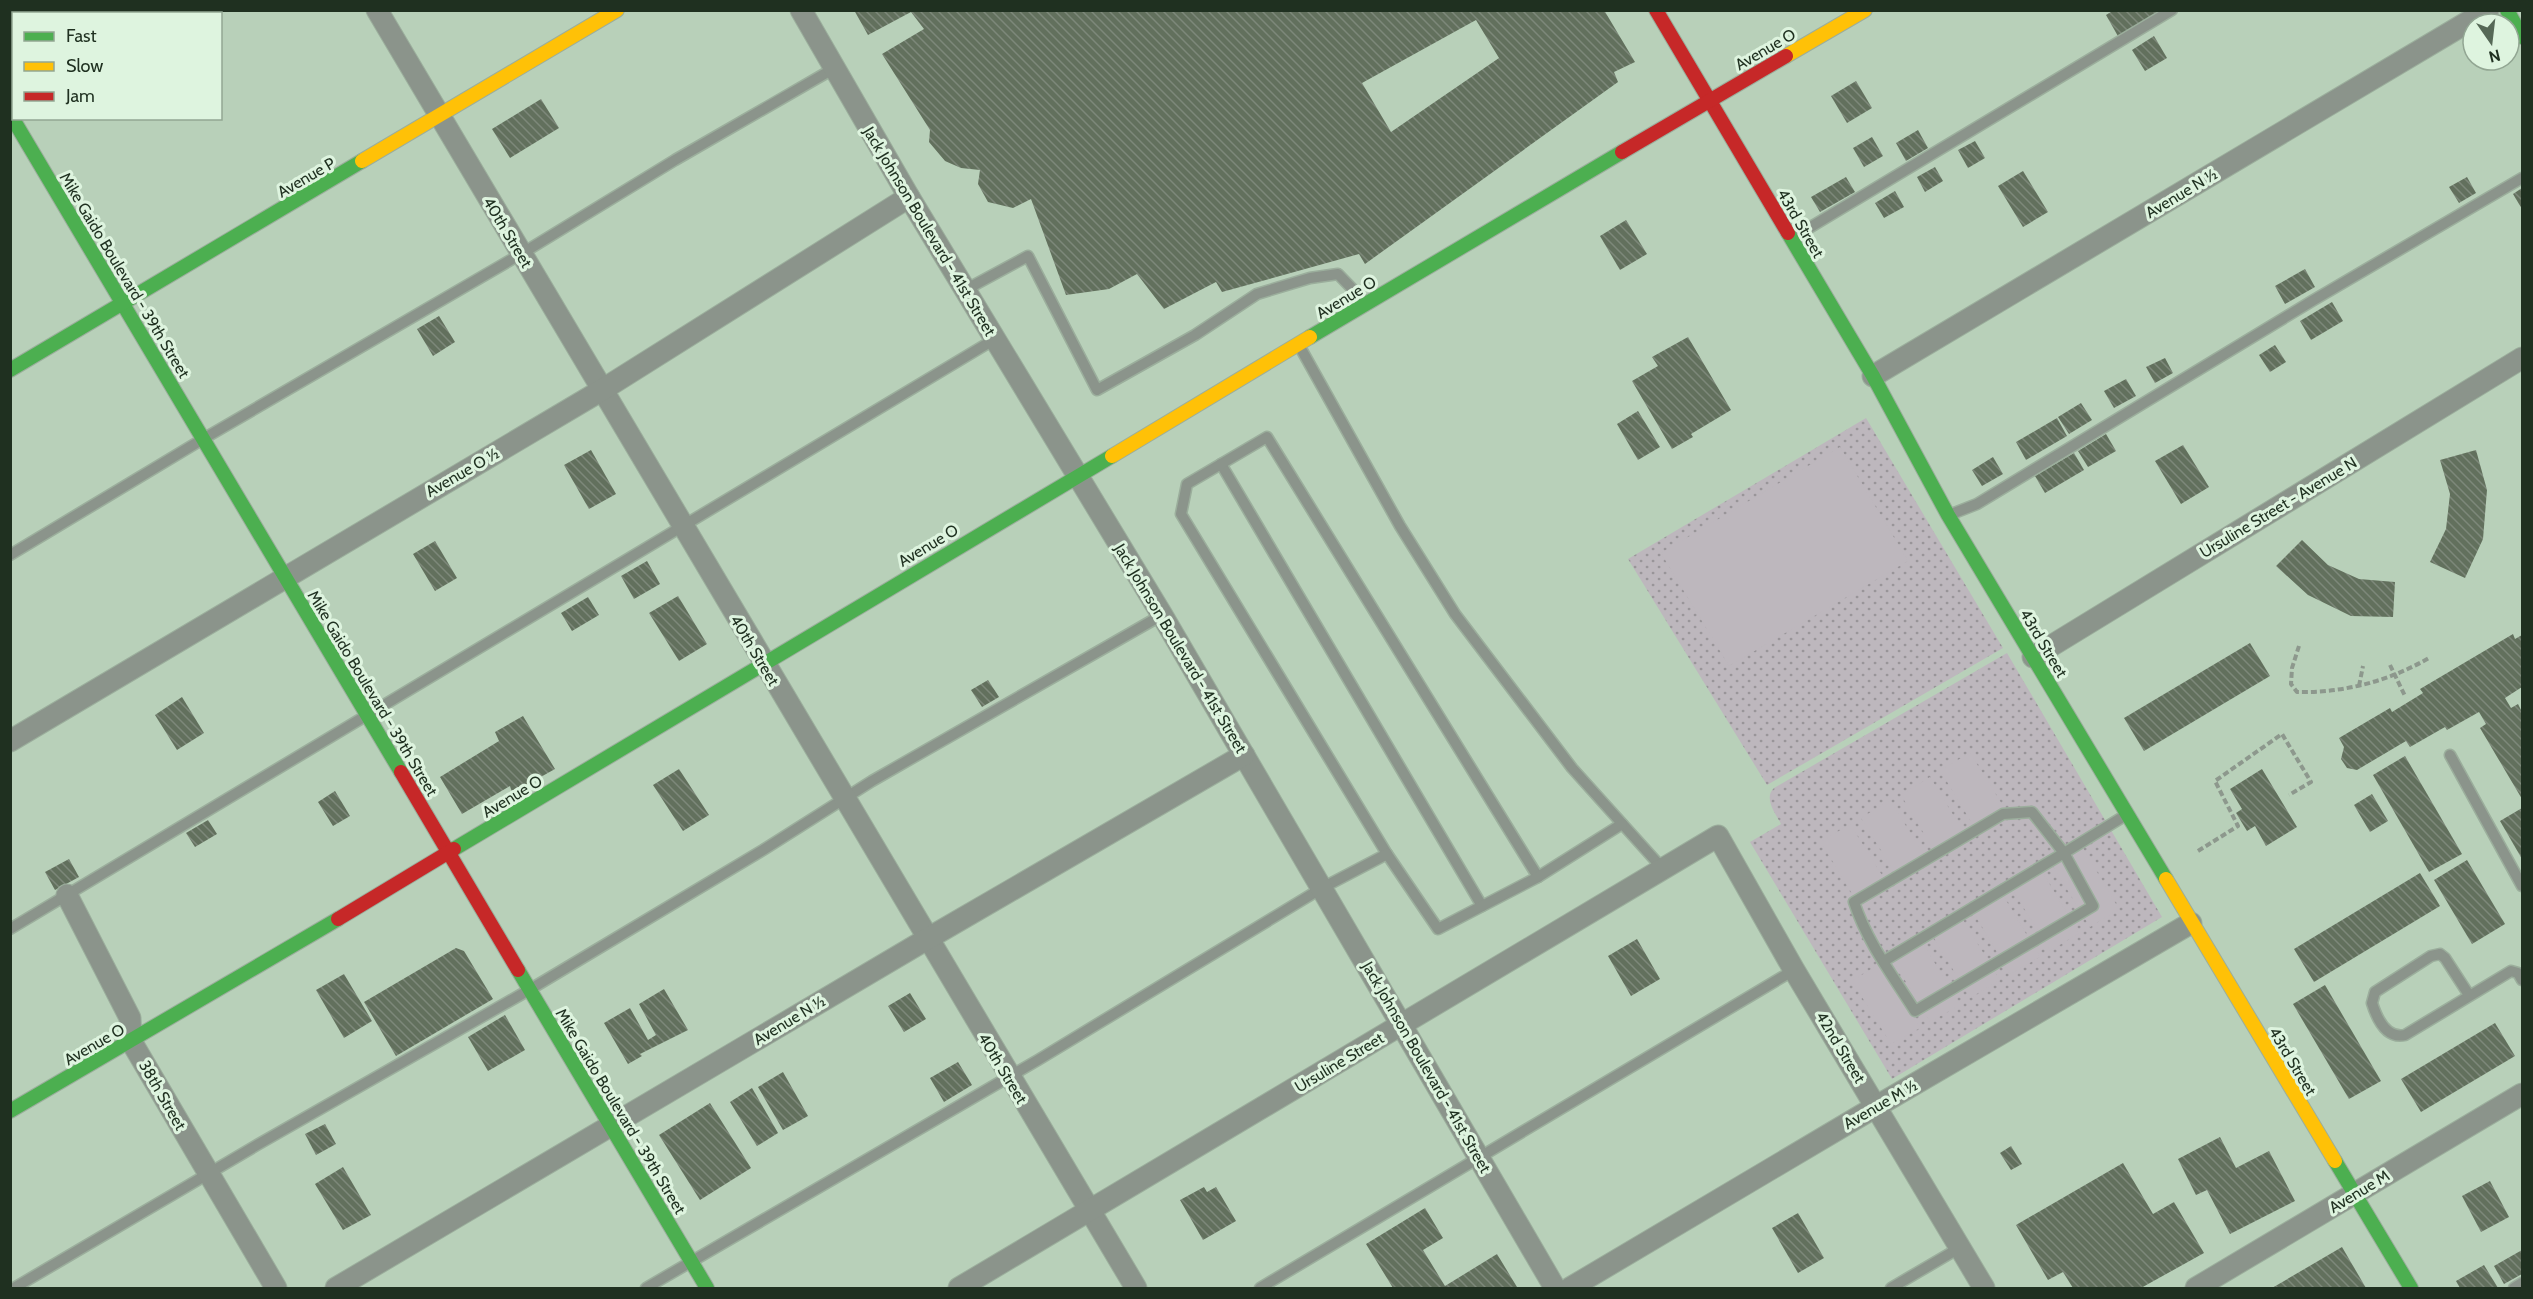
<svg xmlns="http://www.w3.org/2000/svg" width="2533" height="1299" font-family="Cabin,sans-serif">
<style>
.grass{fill:url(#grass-dots)}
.pitch{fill:#bdb7bd}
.building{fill:url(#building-back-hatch);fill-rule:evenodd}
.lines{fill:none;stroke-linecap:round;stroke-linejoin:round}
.lane-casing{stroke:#9bae9c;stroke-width:13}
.street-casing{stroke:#9bae9c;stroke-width:23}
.fast-casing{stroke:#9bae9c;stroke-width:16}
.slow-casing{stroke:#9bae9c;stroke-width:16}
.jam-casing{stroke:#9bae9c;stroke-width:16}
.path{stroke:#8d988d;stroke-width:4;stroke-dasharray:6 3;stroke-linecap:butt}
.lane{stroke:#8b948b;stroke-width:10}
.street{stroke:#8b948b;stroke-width:21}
.fast{stroke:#4caf50;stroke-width:14}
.slow{stroke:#ffc107;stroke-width:14}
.jam{stroke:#c62828;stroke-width:14}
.labels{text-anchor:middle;stroke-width:6;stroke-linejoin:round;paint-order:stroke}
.street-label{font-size:16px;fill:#1f3020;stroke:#def4df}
</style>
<defs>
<pattern id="grass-dots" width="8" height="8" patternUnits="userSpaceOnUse" patternTransform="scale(1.5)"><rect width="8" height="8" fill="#bdb7bd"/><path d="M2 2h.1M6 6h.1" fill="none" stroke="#999599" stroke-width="1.8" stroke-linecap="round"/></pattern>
<pattern id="building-back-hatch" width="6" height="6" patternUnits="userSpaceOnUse" patternTransform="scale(1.5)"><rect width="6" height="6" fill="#62705d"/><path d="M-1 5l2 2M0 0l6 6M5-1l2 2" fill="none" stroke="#7d887a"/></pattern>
</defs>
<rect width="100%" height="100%" fill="#b8d0b9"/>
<g class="grass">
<path d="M1866 418 2003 648 1767 785 1628 559Z"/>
<path d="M2007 653 2162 917 1892 1079 1750 842 1781 824C1776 814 1763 798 1774 788Z"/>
</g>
<g class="pitch">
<path d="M1840 447 1908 561 1729 666 1661 553Z"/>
<path d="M1970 753 2010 817 1979 835 1940 770Z"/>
<path d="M1930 777 1969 841 1939 859 1901 795Z"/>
<path d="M1890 800 1930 865 1900 881 1861 818Z"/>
<path d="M1850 824 1890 888 1860 907 1821 842Z"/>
<path d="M2081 845 2119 909 2090 927 2051 863Z"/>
<path d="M2040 868 2079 933 2050 951 2011 887Z"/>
<path d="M2001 892 2040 957 2010 974 1972 910Z"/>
<path d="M1961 917 2000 980 1970 998 1931 933Z"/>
<path d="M1921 940 1960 1005 1930 1022 1891 957Z"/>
<path d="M1881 963 1920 1028 1891 1044 1852 981Z"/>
</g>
<g class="building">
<path d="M854 10H1604L1635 62 1614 72 1618 82 1365 264 1359 254 1222 292 1216 282 1164 309 1137 274 1109 289 1066 295 1031 199 1013 208 988 202 978 184 980 170 961 168 945 161 929 142 930 130 882 54 924 29 911 12 868 35ZM1476 20 1499 58 1391 132 1362 83Z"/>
<path d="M2114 10H2160L2162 13 2119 38 2106 15Z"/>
<path d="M2154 36 2167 58 2145 71 2132 50Z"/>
<path d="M1856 81 1872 108 1847 123 1831 96Z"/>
<path d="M541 99 559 128 510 158 492 129Z"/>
<path d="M1918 130 1928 148 1906 161 1896 143Z"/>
<path d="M1872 137 1883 156 1864 167 1853 148Z"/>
<path d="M1975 141 1985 158 1968 168 1958 150Z"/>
<path d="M1935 167 1943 181 1925 192 1917 177Z"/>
<path d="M2023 171 2048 212 2023 227 1998 186Z"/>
<path d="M1846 177 1855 192 1820 212 1811 197Z"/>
<path d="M2467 177 2476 193 2459 203 2449 187Z"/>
<path d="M2522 188V209L2513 194Z"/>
<path d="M1895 191 1904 207 1884 218 1875 203Z"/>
<path d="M1626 220 1647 254 1620 270 1600 236Z"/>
<path d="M2305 269 2315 287 2285 304 2275 286Z"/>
<path d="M2332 302 2343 321 2311 340 2300 321Z"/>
<path d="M439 316 455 342 433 356 417 329Z"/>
<path d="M1688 337 1731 410 1691 434 1693 437 1672 449 1632 381 1658 366 1652 357Z"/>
<path d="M2275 345 2286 362 2270 372 2259 355Z"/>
<path d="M2165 358 2173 373 2155 383 2146 367Z"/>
<path d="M2126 379 2136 396 2114 408 2104 391Z"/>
<path d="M2081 403 2092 420 2069 434 2058 417Z"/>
<path d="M1638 411 1660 447 1638 460 1617 424Z"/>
<path d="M2057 418 2067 436 2026 460 2016 442Z"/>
<path d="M2106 434 2116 451 2088 467 2078 451Z"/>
<path d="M2183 445 2209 487 2181 504 2155 461Z"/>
<path d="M591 450 616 494 589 509 564 465Z"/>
<path d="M2476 450 2487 490 2483 539 2465 578 2430 562 2446 529 2450 494 2440 460Z"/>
<path d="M2074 453 2084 470 2045 493 2035 476Z"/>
<path d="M1993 457 2003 474 1982 486 1972 470Z"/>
<path d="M2302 540 2328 565 2359 579 2395 582 2393 617 2351 616 2308 595 2276 566Z"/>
<path d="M435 541 457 578 435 591 413 554Z"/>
<path d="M647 561 660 584 634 599 621 576Z"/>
<path d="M678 596 707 644 679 661 649 613Z"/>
<path d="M588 597 599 615 572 631 561 613Z"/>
<path d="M2513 634 2515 639 2522 635V687L2505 698 2511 708 2518 704 2522 712V799L2480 728 2486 724 2479 712 2447 730 2445 727 2410 747 2406 741 2357 770 2347 768 2341 759 2344 747 2339 738 2390 708 2392 712 2423 693 2420 689Z"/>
<path d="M2250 643 2270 676 2144 751 2124 718Z"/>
<path d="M988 680 999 697 982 707 971 690Z"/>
<path d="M182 697 204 733 177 750 155 715Z"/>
<path d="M523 716 555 769 512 793 510 786 462 814 440 777 499 741 495 732Z"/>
<path d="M2405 756 2462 854 2429 872 2373 775Z"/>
<path d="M679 769 709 815 683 831 653 785Z"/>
<path d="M2262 769 2297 827 2266 846 2255 826 2247 831 2236 813 2242 809 2230 789Z"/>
<path d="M335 791 350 816 333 826 318 802Z"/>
<path d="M2372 794 2388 821 2370 832 2354 805Z"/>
<path d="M2522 808V859L2500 821Z"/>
<path d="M208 820 217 834 195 847 186 833Z"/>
<path d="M69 859 79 877 55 890 45 872Z"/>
<path d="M2467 860 2505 924 2472 944 2434 880Z"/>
<path d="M2420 873 2440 906 2314 982 2294 949Z"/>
<path d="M1637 939 1660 979 1631 996 1608 956Z"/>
<path d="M456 948 464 951 493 999 396 1056 364 1002Z"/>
<path d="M344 974 372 1021 344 1038 316 990Z"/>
<path d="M2325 985 2381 1081 2349 1099 2293 1004Z"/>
<path d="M664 989 688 1030 640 1054 642 1056 628 1064 604 1023 630 1008 648 1040 656 1035 639 1004Z"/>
<path d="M910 993 926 1019 904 1032 888 1006Z"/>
<path d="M505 1015 525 1050 488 1071 468 1037Z"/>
<path d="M2495 1023 2515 1056 2421 1112 2401 1079Z"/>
<path d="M958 1062 972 1085 944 1102 930 1078Z"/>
<path d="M783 1072 808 1116 783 1130 758 1087Z"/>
<path d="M752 1088 778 1133 757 1146 730 1102Z"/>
<path d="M710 1103 751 1168 700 1200 659 1135Z"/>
<path d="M325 1124 336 1144 316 1155 305 1134Z"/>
<path d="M2220 1137 2236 1168 2269 1151 2295 1201 2230 1234 2207 1190 2196 1195 2178 1159Z"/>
<path d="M2011 1146 2022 1164 2011 1170 2000 1153Z"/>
<path d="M2123 1163 2153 1214 2174 1202 2204 1253 2141 1288H2073L2063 1272 2048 1280 2016 1225Z"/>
<path d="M343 1167 371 1215 343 1230 315 1184Z"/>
<path d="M2490 1181 2509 1217 2481 1232 2462 1196Z"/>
<path d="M1204 1187 1207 1192 1216 1187 1236 1221 1203 1240 1180 1200Z"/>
<path d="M1425 1208 1443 1238 1423 1250 1445 1286 1497 1254 1517 1287 1393 1288 1366 1244Z"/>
<path d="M1798 1213 1824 1258 1798 1273 1772 1228Z"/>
<path d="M2342 1247 2366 1288H2272Z"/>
<path d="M2522 1250V1274L2504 1284 2494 1266Z"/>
<path d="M2484 1265 2498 1288H2460L2456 1281Z"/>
</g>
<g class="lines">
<g class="lane-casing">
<g id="lane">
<path d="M1794 237 2172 10"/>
<path d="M965 290 1028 256 1097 390 1195 335 1257 294 1310 278 1338 274 1366 303"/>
<path d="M1300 347 1400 526 1455 614 1572 768 1663 869"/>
<path d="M1221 464 1482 906"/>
<path d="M1949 515 1977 504 2312 301 2522 178"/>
<path d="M10 555 203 439 521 254 675 160 833 69"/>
<path d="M2450 755 2522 886"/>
<path d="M1387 854 1181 514 1187 484 1267 437 1538 877"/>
<path d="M10 929 995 339"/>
<path d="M1884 961 2064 853 2093 906 1915 1011C1893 976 1867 942 1854 902L2003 814 2032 812 2064 853 2126 815"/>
<path d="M2469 995 2445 958 2440 954 2431 956 2375 992 2372 1003C2377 1019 2386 1039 2405 1035L2511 971 2518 973 2522 980"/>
<path d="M14 1288 257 1145 529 990 763 850 872 781 1162 615"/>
<path d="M646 1288 1038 1060 1322 888 1387 854 1438 929 1538 877 1622 824"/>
<path d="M1260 1288 1794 970"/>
<path d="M1891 1288 1961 1247"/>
<path d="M2514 1288 2522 1283"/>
</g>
</g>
<g class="street-casing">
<g id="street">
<path d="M377 10 1136 1288"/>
<path d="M801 10 909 197 1162 615 1555 1288"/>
<path d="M1873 376 2488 10"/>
<path d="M2033 657 2522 358"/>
<path d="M10 741 602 390 909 197"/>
<path d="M67 895 130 1018 131 1041 276 1288"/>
<path d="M336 1288 927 939 1244 755"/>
<path d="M959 1288 1718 836 1794 970 1984 1288"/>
<path d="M1570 1288 1877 1106 2191 923"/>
<path d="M2196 1288 2522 1094"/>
</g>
</g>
<g class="fast-casing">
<g id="fast">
<path d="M2507 10 2522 37"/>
<path d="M10 114 401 772"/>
<path d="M1788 233 1873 376 1948 515 2166 879"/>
<path d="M1310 337 1622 152"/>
<path d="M10 370 362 161"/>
<path d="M454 849 1112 456"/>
<path d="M518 970 707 1288"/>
<path d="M10 1111 338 919"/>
<path d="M2335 1161 2411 1288"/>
</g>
</g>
<g class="slow-casing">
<g id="slow">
<path d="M1786 56 1865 10"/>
<path d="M362 161 617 10"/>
<path d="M1112 456 1310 337"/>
<path d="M2166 879 2335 1161"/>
</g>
</g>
<g class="jam-casing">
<g id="jam">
<path d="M1656 10 1788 233"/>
<path d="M1622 152 1786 56"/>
<path d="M401 772 518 970"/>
<path d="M338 919 454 849"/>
</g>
</g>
<g class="path">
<path d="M2299 646 2292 668 2291 684 2297 692C2344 693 2389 681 2429 658"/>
<path d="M2390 665 2405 696"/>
<path d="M2359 686 2363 666"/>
<path d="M2198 851 2238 826 2215 781 2282 734 2311 782 2289 795"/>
</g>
<use href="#lane" class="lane"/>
<use href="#street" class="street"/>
<use href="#fast" class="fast"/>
<use href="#slow" class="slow"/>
<use href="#jam" class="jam"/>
</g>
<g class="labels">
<g class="street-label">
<text transform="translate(1765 49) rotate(-30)" y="6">Avenue O</text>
<text transform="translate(306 177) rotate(-30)" y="6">Avenue P</text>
<text transform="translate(2181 193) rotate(-31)" y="6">Avenue N ½</text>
<text transform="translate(1801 223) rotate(60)" y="6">43rd Street</text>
<text transform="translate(930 231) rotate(59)" y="6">Jack Johnson Boulevard - 41st Street</text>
<text transform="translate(508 232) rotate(59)" y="6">40th Street</text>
<text transform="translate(125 275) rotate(59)" y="6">Mike Gaido Boulevard - 39th Street</text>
<text transform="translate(1346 297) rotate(-31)" y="6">Avenue O</text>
<text transform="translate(462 472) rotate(-30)" y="6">Avenue O ½</text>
<text transform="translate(2278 507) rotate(-31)" y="6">Ursuline Street - Avenue N</text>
<text transform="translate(928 545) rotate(-31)" y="6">Avenue O</text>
<text transform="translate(2044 643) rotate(59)" y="6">43rd Street</text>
<text transform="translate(1181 648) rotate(59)" y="6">Jack Johnson Boulevard - 41st Street</text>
<text transform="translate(755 650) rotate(59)" y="6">40th Street</text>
<text transform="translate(373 693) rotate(59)" y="6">Mike Gaido Boulevard - 39th Street</text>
<text transform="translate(512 796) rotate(-31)" y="6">Avenue O</text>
<text transform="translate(789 1020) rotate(-31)" y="6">Avenue N ½</text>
<text transform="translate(94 1044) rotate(-30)" y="6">Avenue O</text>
<text transform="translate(1841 1047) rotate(59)" y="6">42nd Street</text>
<text transform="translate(2293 1061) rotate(59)" y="6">43rd Street</text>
<text transform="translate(1339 1062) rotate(-31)" y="6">Ursuline Street</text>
<text transform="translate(1427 1067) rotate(60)" y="6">Jack Johnson Boulevard - 41st Street</text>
<text transform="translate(1003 1068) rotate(59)" y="6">40th Street</text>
<text transform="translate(163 1095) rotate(60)" y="6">38th Street</text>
<text transform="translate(1880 1104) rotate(-30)" y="6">Avenue M ½</text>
<text transform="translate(621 1111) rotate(59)" y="6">Mike Gaido Boulevard - 39th Street</text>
<text transform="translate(2359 1191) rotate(-31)" y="6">Avenue M</text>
</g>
</g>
<rect width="2533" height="1299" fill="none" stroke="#1f3020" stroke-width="24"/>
<rect x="12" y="12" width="210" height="108" fill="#def4df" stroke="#92a693" stroke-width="1.5"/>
<rect x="24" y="32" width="30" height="9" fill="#4caf50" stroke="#92a693" stroke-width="1.5"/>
<text x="66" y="42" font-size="18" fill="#1f3020">Fast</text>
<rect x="24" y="62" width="30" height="9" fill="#ffc107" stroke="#92a693" stroke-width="1.5"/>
<text x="66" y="72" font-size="18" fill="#1f3020">Slow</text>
<rect x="24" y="92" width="30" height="9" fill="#c62828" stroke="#92a693" stroke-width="1.5"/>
<text x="66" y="102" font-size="18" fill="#1f3020">Jam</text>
<g transform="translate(2491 42) rotate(166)"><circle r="28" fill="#def4df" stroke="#92a693" stroke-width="1.5"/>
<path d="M0-4.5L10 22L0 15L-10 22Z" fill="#556856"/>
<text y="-9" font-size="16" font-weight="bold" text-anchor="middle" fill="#1f3020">N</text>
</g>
</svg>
